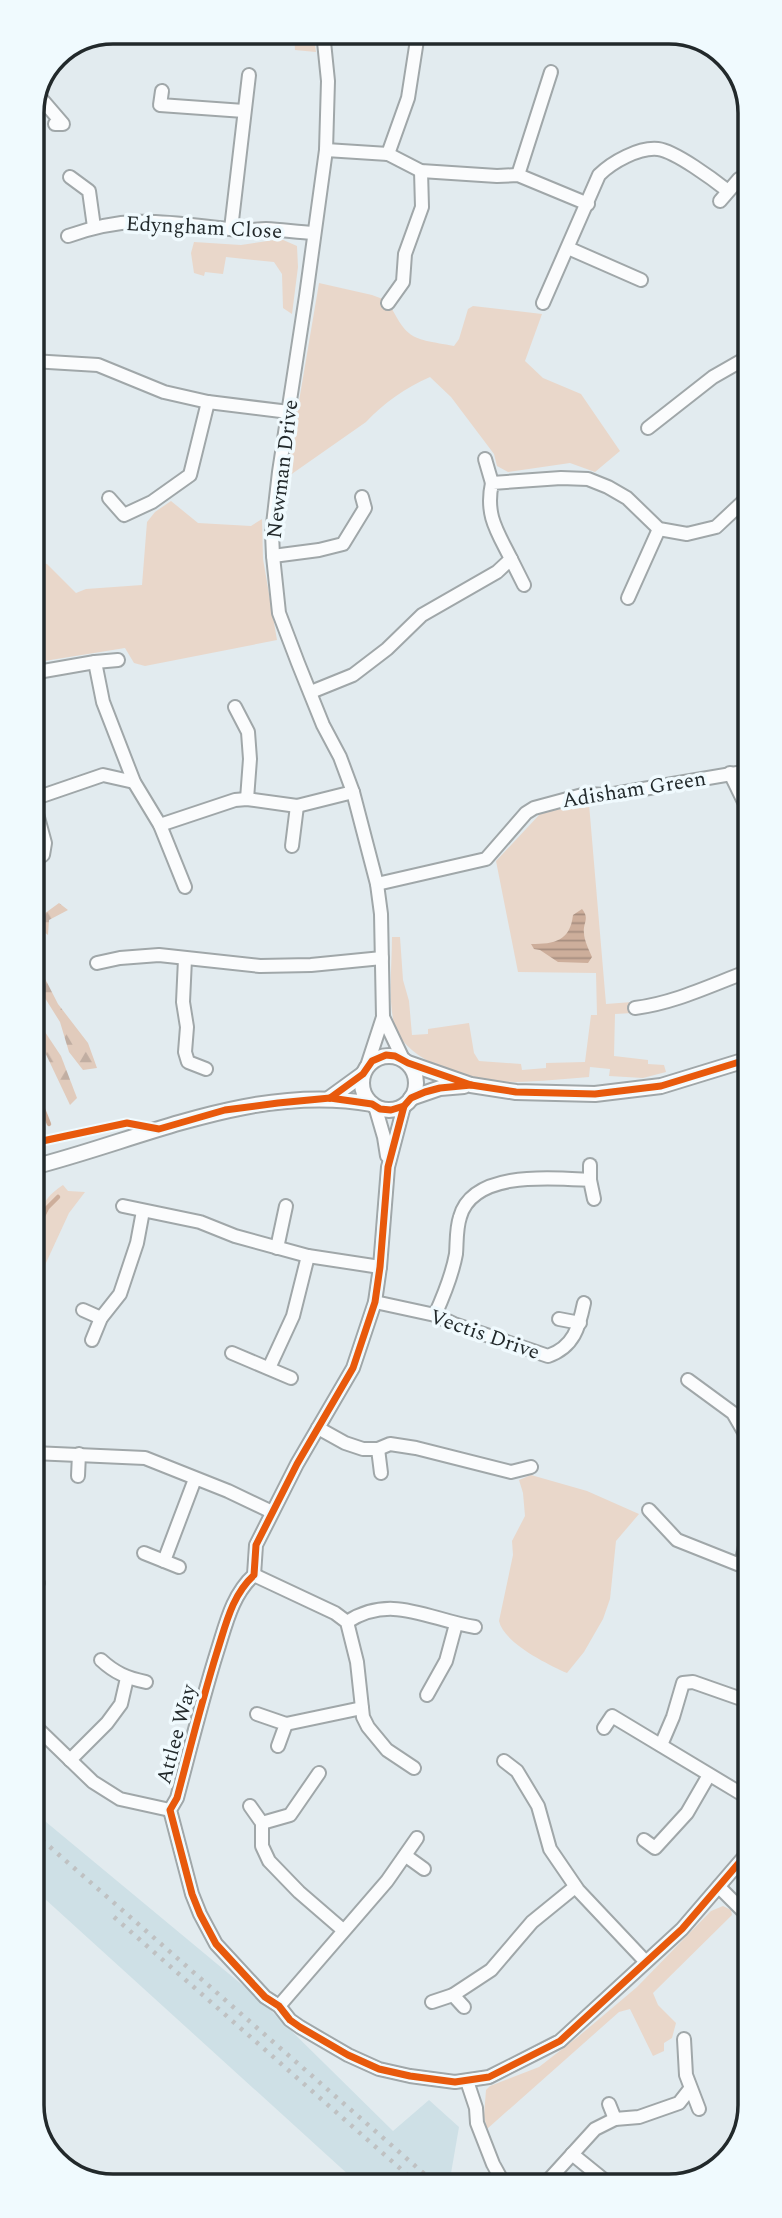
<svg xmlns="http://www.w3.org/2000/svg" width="782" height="2218" font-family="Spectral,serif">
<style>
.built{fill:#cee0e6}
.green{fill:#e9d7ca}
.forest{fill:url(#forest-firs)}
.water{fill:url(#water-rules)}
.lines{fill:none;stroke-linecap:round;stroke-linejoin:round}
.stream{stroke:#cdae9b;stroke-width:4.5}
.minor-casing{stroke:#a0a7a9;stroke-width:16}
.tertiary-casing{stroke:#a0a7a9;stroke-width:18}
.minor{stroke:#fbfcfd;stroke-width:12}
.tertiary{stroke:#fbfcfd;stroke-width:14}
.rail{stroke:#bfc1c2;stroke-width:4.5;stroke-dasharray:3.5 7;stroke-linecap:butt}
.cycleway-casing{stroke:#f0fafe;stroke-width:11}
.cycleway{stroke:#e8590c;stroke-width:7}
.labels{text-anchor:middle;stroke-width:7;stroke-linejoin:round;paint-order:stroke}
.street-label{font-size:21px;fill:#22292b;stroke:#f0fafe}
.rim{fill:none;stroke:#22292b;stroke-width:3.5}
</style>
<defs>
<pattern id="forest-firs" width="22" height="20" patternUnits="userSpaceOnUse" patternTransform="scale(1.75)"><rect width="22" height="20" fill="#e1cbbc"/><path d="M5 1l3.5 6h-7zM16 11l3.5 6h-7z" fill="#c1aea2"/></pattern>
<pattern id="water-rules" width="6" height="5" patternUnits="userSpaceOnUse" patternTransform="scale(1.75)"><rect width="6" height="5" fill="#cdae9b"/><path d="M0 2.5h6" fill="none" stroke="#a68e7f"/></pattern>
</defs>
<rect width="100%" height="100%" fill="#e2ebef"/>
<path class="built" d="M34 1812 257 1997 393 2131 429 2100 459 2127 450 2179 456 2185H346L351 2177 34 1889Z"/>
<g class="green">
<path d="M294 32H313L316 52 295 50Z"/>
<path d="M281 239 297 246 298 267 292 314 283 308 282 274 274 262 226 257 223 274 205 272 204 276 194 273 191 253 194 242 241 245Z"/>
<path d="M319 283 372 295 388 301C408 341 411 338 454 346L459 339 468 309 473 306 542 314 525 361 543 378 581 394 620 451 595 472 570 463 508 472 497 466 494 454 451 397 430 377C405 388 384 403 366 422L286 478Z"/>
<path d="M171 501 198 523 251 526 262 519 263 559 277 640 145 666 134 663 125 648 32 663V561L47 564 76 593 86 589 142 585 147 522 155 512Z"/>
<path d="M589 804 606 1004 632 1002 633 1013 615 1014 614 1056 648 1060V1064L664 1065 666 1072 643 1078 609 1076 610 1069 590 1067 589 1077C556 1079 519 1085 486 1080 456 1076 402 1057 394 1024 388 996 392 966 392 937H400L403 980 409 1001 412 1035 428 1034V1029L469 1023 474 1053 479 1061 521 1064 522 1070 546 1068V1063L585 1062 591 1015H597L596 973 518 972 496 861 540 814 572 806Z"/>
<path d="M33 1097 39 1113 41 1137 33 1139Z"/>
<path d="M63 1185 68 1191 85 1192 69 1213 33 1291C33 1251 24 1210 63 1185Z"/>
<path d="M531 1475 587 1491 639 1514 616 1541 610 1599 603 1619 584 1652 567 1673C547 1664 504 1643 499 1621L513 1555 512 1541 525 1516 523 1493 519 1480Z"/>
<path d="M723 1906 731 1910 732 1915 653 1993 658 2005 676 2023 672 2038 664 2043V2051L653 2056 630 2009 619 2012 487 2129 484 2116 486 2090 490 2086 539 2067 579 2036 637 1987 711 1911Z"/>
</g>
<g class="forest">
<path d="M59 903 68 910 49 920 48 935 40 929 33 936V922Z"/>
<path d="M33 955 58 1004 88 1043 97 1068 83 1070 69 1052 60 1022 33 979Z"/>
<path d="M33 1014 61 1056 77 1098 70 1105 33 1027Z"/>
</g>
<path class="water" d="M582 909C590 919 583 922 584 933 584 940 589 950 592 957L588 963 558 962 540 950 534 949 531 944C555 944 570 941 573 915Z"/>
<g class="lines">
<g class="stream">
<path d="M33 1084 49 1124"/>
<path d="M33 1236 47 1208 58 1197"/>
</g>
<g class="minor-casing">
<g id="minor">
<path d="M323 32 328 81 326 150 306 296 279 472 272 533 273 556 279 613 298 663 323 725 340 757 353 792 377 884 381 914 383 1017 367 1066"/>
<path d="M162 91 160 105 244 111"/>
<path d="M38 95 63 124H55"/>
<path d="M326 150 388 154 421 171 497 176 518 175 588 204"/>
<path d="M388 154 408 98 417 40"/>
<path d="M518 175 551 72"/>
<path d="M70 177 89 191 94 227"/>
<path d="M720 201 739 179"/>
<path d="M231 229 249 75"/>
<path d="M68 236C135 212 172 224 239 230 248 231 257 229 266 229 282 230 298 232 314 233"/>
<path d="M568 248 641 280"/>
<path d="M388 303 403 282 405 254 422 207 421 171"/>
<path d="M543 303 599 175C612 162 639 147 658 149 675 151 714 180 728 191"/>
<path d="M32 361 98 365 164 392 208 402 289 412"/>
<path d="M648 428 713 377 748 357"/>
<path d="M485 459 492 483"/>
<path d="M109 498 124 515 152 502 190 475 208 402"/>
<path d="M273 556 319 550 343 544 365 508 362 497"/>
<path d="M511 559 524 585"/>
<path d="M628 598 659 529"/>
<path d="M118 660 95 662 103 702 134 782 160 825 185 887"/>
<path d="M32 673 95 662"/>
<path d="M311 692 353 675 387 649 422 615 497 572 511 559C497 531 485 515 492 483L561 478 588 479 608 487 627 498 659 529 687 534 716 527 748 497"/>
<path d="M235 707 248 732 250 759 247 799"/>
<path d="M730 773 749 812"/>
<path d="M33 799 103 775 134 782"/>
<path d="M160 825 235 800 247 799 297 806 353 792"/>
<path d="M292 846 297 806"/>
<path d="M33 861 43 855 45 843 33 799"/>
<path d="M377 884 486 859 526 813 534 808 586 794 608 795 749 771"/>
<path d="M185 959 183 1002 187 1027 185 1052 188 1062 206 1069"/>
<path d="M97 963 120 958 159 955 260 966 311 965 382 958"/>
<path d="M635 1008C675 1003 711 985 749 971"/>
<path d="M383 1017 403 1059"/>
<path d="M375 1106 384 1137 387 1156"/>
<path d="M404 1106 388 1167 380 1267 375 1302 353 1368 297 1464 256 1545 254 1575C232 1595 226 1624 217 1652 202 1700 190 1749 177 1798L170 1810 192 1894 200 1914 216 1944 265 1997 279 2006 290 2020 300 2027 348 2055 379 2069 410 2076 455 2082 489 2077 560 2041 682 1929 750 1850"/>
<path d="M590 1180V1165"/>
<path d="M123 1206 200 1222 235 1236 308 1256 380 1267"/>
<path d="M277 1248 286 1206"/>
<path d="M375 1302 435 1315 454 1324 548 1356C574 1347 579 1327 584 1303"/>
<path d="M83 1310 101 1318"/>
<path d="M435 1315C444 1295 452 1276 456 1254 457 1242 456 1229 460 1217 473 1170 552 1178 590 1180L594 1199"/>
<path d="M559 1319 580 1323"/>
<path d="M92 1340 101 1318 120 1294 137 1243 143 1211"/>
<path d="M232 1353 291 1378"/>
<path d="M269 1368 293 1316 308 1256"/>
<path d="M688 1380 733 1413 744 1432 750 1436"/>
<path d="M318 1428 345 1443 363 1449H378L390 1444 416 1448 511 1472 531 1467"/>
<path d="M378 1449 381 1473"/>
<path d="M33 1453 145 1458 228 1491 272 1512"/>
<path d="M78 1476 79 1454"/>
<path d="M649 1510 677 1540 750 1569"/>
<path d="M144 1553 179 1567"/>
<path d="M164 1561 195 1479"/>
<path d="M741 1565 750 1523"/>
<path d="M254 1575 335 1613 347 1622 357 1662 363 1717 368 1727 387 1750 414 1768"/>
<path d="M34 1584 38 1583"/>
<path d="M347 1622C392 1593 429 1620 475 1627"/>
<path d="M101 1660C115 1673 127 1678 146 1682"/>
<path d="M427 1695 446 1661 456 1624"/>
<path d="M257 1714 286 1724 278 1746"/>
<path d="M286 1724 362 1708"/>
<path d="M34 1725 93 1782 120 1799 170 1810"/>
<path d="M604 1728 612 1716 750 1799"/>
<path d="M661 1745 673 1717 683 1683 693 1682 750 1702"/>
<path d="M70 1760 107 1723 121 1704 127 1678"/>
<path d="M504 1761 517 1771 538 1806 550 1849 578 1890 645 1961"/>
<path d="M250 1806 262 1823V1846L269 1861 299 1892 343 1930"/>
<path d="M262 1823 290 1815 319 1773"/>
<path d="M644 1840 655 1848 687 1813 709 1775"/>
<path d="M406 1856 424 1869"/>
<path d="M719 1887 750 1918"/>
<path d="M453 1995 464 2007"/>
<path d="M432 2002 453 1995 491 1970 532 1922 575 1887"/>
<path d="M279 2006 387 1881 417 1838"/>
<path d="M684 2039 686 2075 699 2109"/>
<path d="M467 2081 476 2108 477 2123 493 2164 504 2184"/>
<path d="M609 2104 615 2119"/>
<path d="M572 2154 609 2184"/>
<path d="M545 2184 595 2129 615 2119 639 2117 679 2103 690 2089"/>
</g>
</g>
<g class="tertiary-casing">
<g id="tertiary">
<circle cx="389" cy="1083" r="27"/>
<path d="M408 1063 471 1085 516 1092 595 1094 661 1086 749 1059"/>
<path d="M330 1098 363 1074"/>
<path d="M411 1098 440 1088 464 1086"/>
<path d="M33 1167C143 1139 255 1083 372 1104"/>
</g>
</g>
<use href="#minor" class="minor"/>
<use href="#tertiary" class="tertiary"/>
<g class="rail">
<path d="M34 1833 437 2185"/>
<path d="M114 1917 419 2185"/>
</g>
<g class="cycleway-casing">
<g id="cycleway">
<path d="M330 1098 363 1074 372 1061 386 1055 395 1056 408 1063 471 1085 516 1092 595 1094 661 1086 749 1059"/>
<path d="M404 1106 388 1167 380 1267 375 1302 353 1368 297 1464 256 1545 254 1575C232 1595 226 1624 217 1652 202 1700 190 1749 177 1798L170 1810 192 1894 200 1914 216 1944 265 1997 279 2006 290 2020 300 2027 348 2055 379 2069 410 2076 455 2082 489 2077 560 2041 682 1929 750 1850"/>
<path d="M33 1143 127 1123 159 1129 225 1110 278 1103 330 1098 372 1104 380 1109 391 1110 404 1106 411 1098 425 1092 440 1088 471 1085"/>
</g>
</g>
<use href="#cycleway" class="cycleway"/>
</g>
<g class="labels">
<g class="street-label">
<text transform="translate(204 227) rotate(3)" y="7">Edyngham Close</text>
<text transform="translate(282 469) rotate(-83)" y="7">Newman Drive</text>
<text transform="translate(634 789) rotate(-9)" y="7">Adisham Green</text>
<text transform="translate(485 1334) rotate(19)" y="7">Vectis Drive</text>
<text transform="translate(176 1734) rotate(-75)" y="7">Attlee Way</text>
</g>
</g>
<path d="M0 0H782V2218H0ZM113 44H669A69 69 0 0 1 738 113V2105A69 69 0 0 1 669 2174H113A69 69 0 0 1 44 2105V113A69 69 0 0 1 113 44Z" fill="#f0fafe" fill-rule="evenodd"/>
<path class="rim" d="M113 44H669A69 69 0 0 1 738 113V2105A69 69 0 0 1 669 2174H113A69 69 0 0 1 44 2105V113A69 69 0 0 1 113 44Z"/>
</svg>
